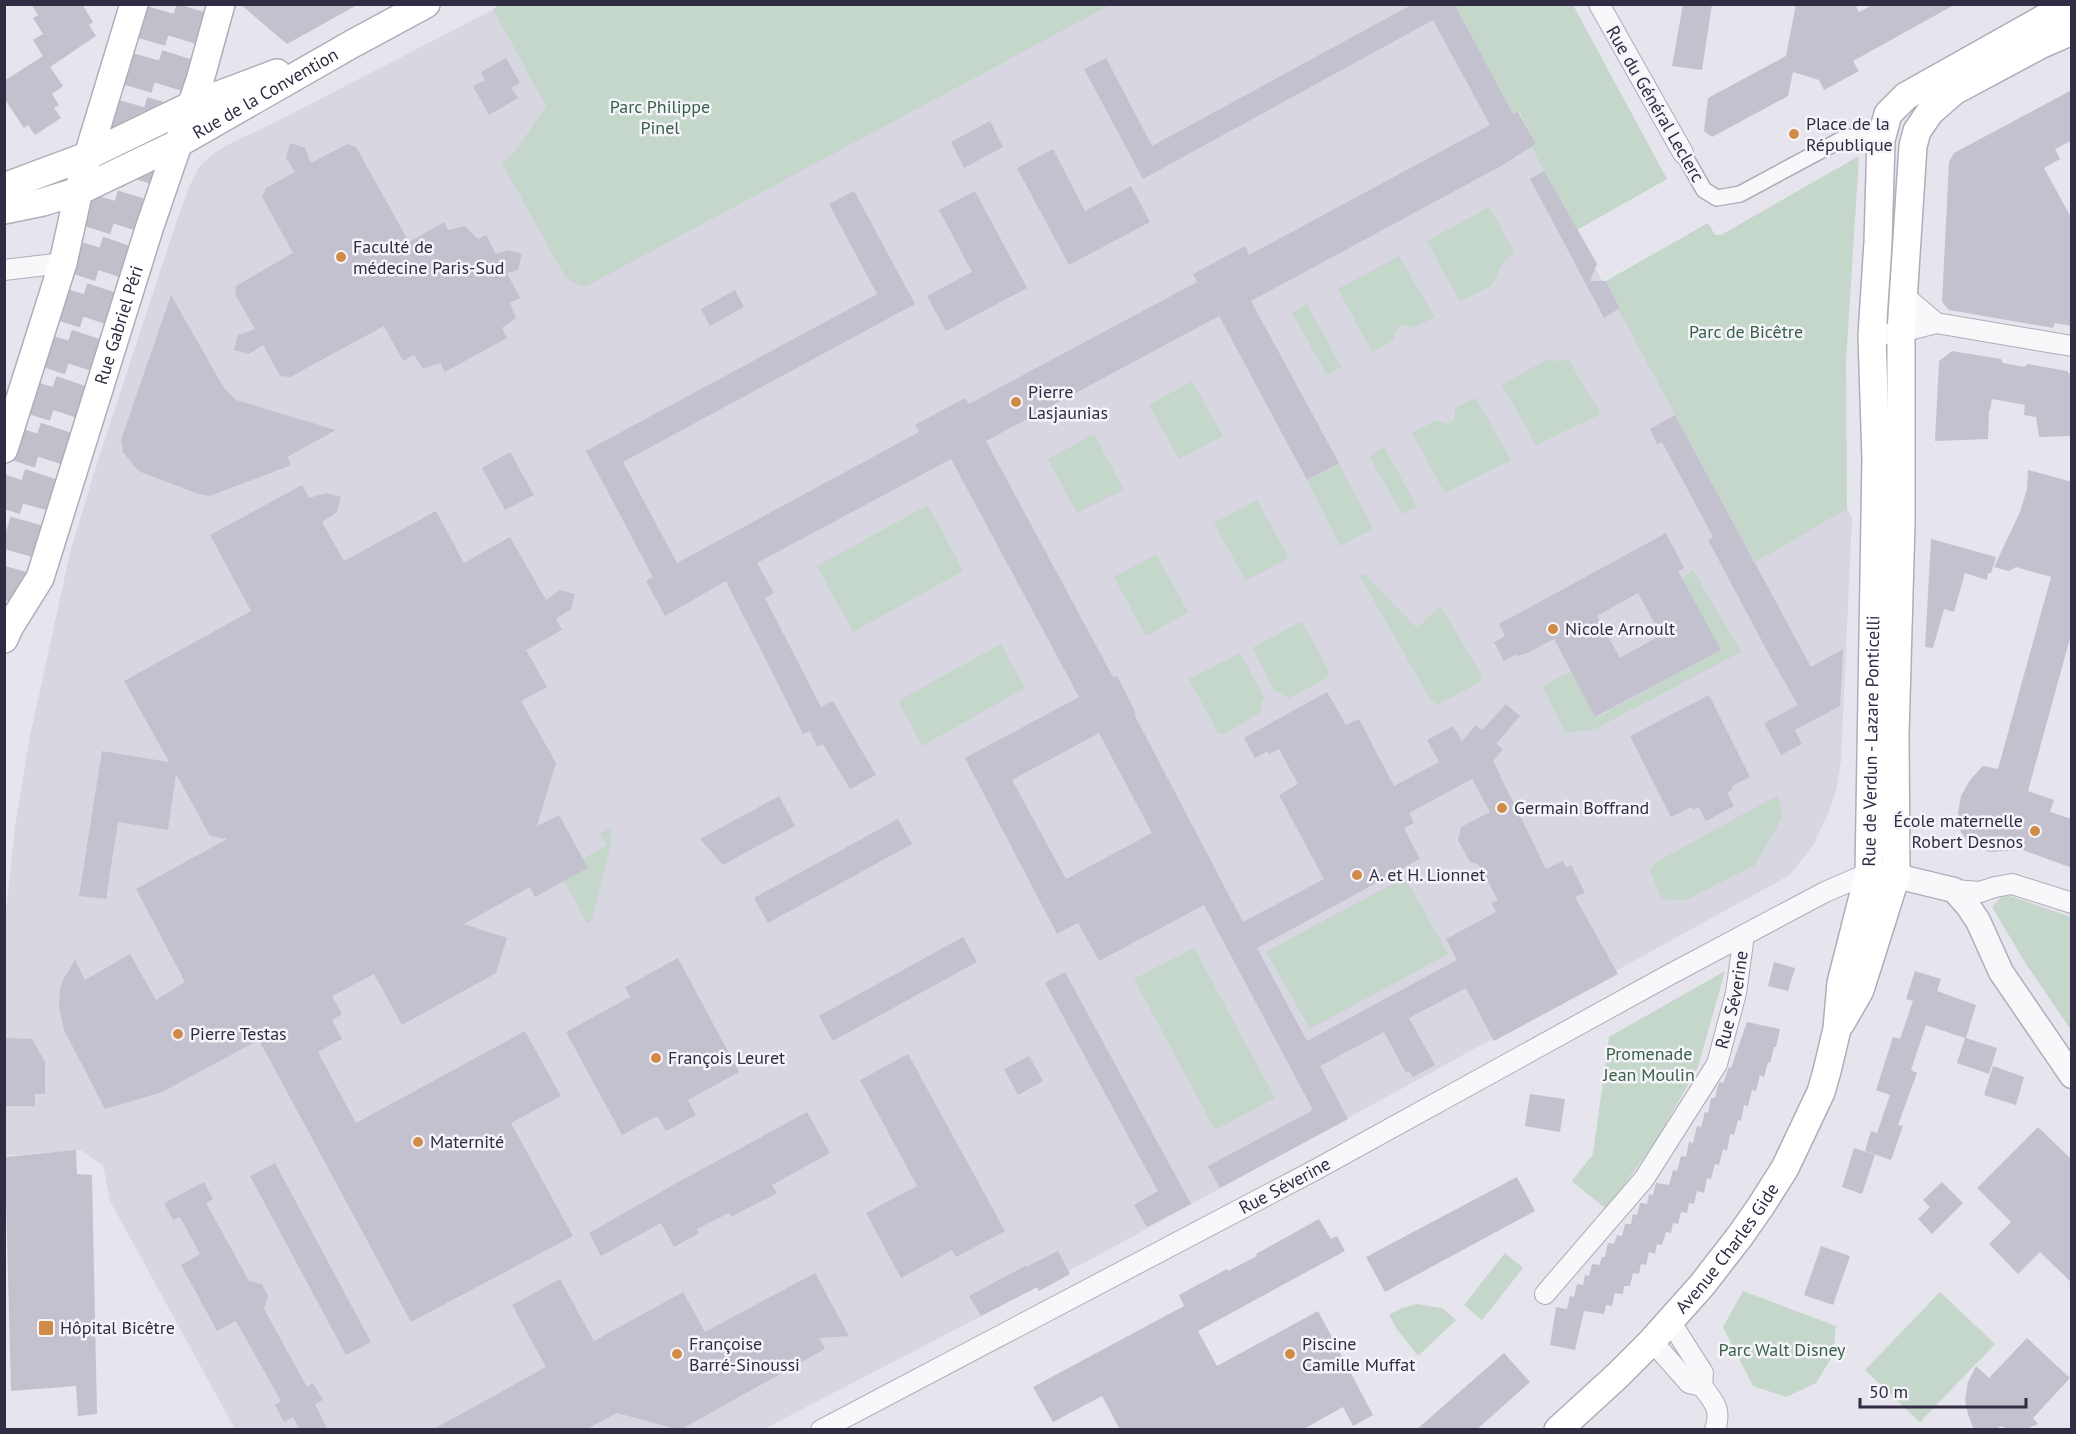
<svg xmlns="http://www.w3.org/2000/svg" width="2076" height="1434" font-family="'PT Sans',sans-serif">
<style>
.built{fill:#d8d6e1}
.green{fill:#c5d6cb}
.building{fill:#c4c1cf;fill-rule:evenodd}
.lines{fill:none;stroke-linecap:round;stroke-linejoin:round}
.motorway-tunnel{stroke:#c2bfca;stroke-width:33;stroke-dasharray:33 16;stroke-linecap:butt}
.pedestrian-casing{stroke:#b0acba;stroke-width:18}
.minor-casing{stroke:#b0acba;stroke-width:22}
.tertiary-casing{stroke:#b0acba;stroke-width:27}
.secondary-casing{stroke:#b0acba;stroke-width:30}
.pedestrian{stroke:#f8f7fa;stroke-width:15}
.minor{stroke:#f8f7fa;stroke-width:20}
.tertiary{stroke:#f8f7fa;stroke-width:24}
.secondary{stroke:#fff;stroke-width:27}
.poi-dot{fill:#d08b49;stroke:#f5f4f9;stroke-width:2}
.labels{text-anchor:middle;stroke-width:5;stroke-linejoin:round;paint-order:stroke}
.street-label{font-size:18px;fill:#322b44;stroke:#f5f4f9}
.park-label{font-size:18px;fill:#38604a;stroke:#f5f4f9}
.poi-label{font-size:18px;fill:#322b44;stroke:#f5f4f9;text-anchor:start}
</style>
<rect width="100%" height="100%" fill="#e6e4ec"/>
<path class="built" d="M502 5H1455L1513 114 1518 112 1536 144 1531 147 1597 264 1595 268 1599 275 1602 281H1606L1755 561 1847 509 1852 517 1841 761 1836 790 1830 809 1814 844 1790 875 1099 1255 764 1429H235L110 1201 103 1165 80 1150 5 1156V921L15 826 29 741 70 553 94 473 175 226 189 187 199 167 213 154 231 143 272 124Z"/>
<g class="green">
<path d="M502 4H1110V5L585 287 571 282 564 275 502 163 514 153 546 106 493 9Z"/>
<path d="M1455 5H1573L1667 179 1577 230 1531 147 1536 144 1519 112 1513 114Z"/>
<path d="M1859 156 1846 362 1847 509 1755 562 1618 309 1620 307 1606 281 1708 223 1715 235H1721Z"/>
<path d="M1489 207 1514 251 1502 264 1492 285 1460 302 1427 241Z"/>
<path d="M1399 256 1435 317 1413 328 1408 326H1400L1395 331 1394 339 1372 352 1338 289Z"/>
<path d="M1307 304 1341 367 1327 375 1292 313Z"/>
<path d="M1568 359 1601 414 1536 445 1502 385 1546 360 1557 361Z"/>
<path d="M1192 381 1223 436 1179 459 1149 405Z"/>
<path d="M1476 398 1511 460 1445 493 1412 433 1437 420 1446 424 1454 420 1455 408Z"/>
<path d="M1094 434 1124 490 1077 513 1048 459Z"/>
<path d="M1384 447 1417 507 1402 514 1369 456Z"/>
<path d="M1339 463 1373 529 1340 546 1307 480Z"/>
<path d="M1257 500 1289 558 1246 581 1214 523Z"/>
<path d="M928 505 963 571 853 632 817 566Z"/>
<path d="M1156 554 1188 612 1146 636 1114 577Z"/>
<path d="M1693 570 1741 652 1595 729 1565 733 1543 686 1571 671 1596 718 1719 651 1682 578Z"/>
<path d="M1363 573 1417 628 1440 606 1481 674V678L1478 683 1437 705 1430 699 1360 576Z"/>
<path d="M1302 621 1329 672 1328 677 1288 699 1283 693 1275 691 1252 648Z"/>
<path d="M1001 644 1025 688 922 746 898 701Z"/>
<path d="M1240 653 1264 697 1261 704V712L1223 735 1218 733 1189 679Z"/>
<path d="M1778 795 1783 816 1755 865 1686 900 1662 899 1649 869 1662 859Z"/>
<path d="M609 827 612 830 610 838 612 840 591 923H587L564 881 588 868 583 859 607 845 600 834Z"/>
<path d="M1405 877 1448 954 1310 1029 1266 952Z"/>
<path d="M2004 894 2071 917V1030L2026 964 1992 907Z"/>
<path d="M1194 948 1275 1098 1215 1130 1134 979Z"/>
<path d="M1725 971 1698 1067 1655 1143 1606 1209 1572 1181 1593 1154 1609 1037Z"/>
<path d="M1505 1253 1523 1268 1482 1320 1464 1305Z"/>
<path d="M1743 1291 1836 1326 1833 1355 1816 1383 1786 1397 1753 1386 1723 1327Z"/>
<path d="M1940 1292 1995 1344 1920 1422 1865 1370Z"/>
<path d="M1417 1304 1442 1308 1456 1320 1418 1356 1397 1329 1389 1315 1402 1308Z"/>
</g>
<g class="building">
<path d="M31 4H82L93 22 89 25 96 36 50 67 63 86 52 94 59 105 54 108 61 118 35 135 28 125 24 128 4 98V81L43 56 33 40 43 34 33 18 38 15Z"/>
<path d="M240 4H359L287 44Z"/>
<path d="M1413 4H1461L1456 7 1513 114 1518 112 1536 144 1501 166 1251 301 1339 463 1307 480 1219 316 986 441 1113 677 1117 676 1136 713 1134 714 1243 922 1324 879 1279 795 1298 784 1279 749 1269 754 1268 751 1255 758 1244 738 1327 692 1346 725 1359 719 1394 786 1439 762 1427 740 1453 726 1462 741 1476 725 1482 730 1506 704 1520 716 1496 744 1503 749 1493 761 1546 869 1563 861 1566 867 1571 865 1585 893 1575 897 1618 974 1494 1041 1466 988 1409 1018 1435 1065 1413 1077 1409 1071 1406 1073 1384 1032 1320 1066 1348 1119 1220 1188 1208 1166 1313 1110 1204 905 1099 961 1078 923 1057 934 965 758 1079 697 951 459 757 563 774 593 765 598 821 707 833 701 876 775 850 789 823 744 817 747 810 731 803 734 726 581 665 616 646 581 653 577 586 451 877 294 829 204 854 191 915 304 623 462 677 563 919 432 915 425 965 398 969 404 1197 282 1193 274 1245 246 1249 255 1490 125 1433 20 1143 179 1084 69 1106 58 1152 146ZM1099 733 1152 833 1066 879 1012 780ZM1472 779 1490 812 1461 827 1458 840 1470 862 1478 864 1498 900 1491 903 1496 912 1446 939 1457 960 1307 1041 1257 948 1420 859 1404 828 1414 823 1409 813Z"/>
<path d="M1683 4H1712L1702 70 1672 66Z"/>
<path d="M1796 4H1855L1859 12 1874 4H1956L1853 61 1859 71 1824 90 1819 80 1793 72 1788 96 1712 137 1704 131 1708 98 1786 56Z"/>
<path d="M506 58 520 83 511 88 518 98 489 115 473 86 485 80 481 72Z"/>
<path d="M2072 90V140L2055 149 2060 159 2044 168 2072 219V326L2055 323 2053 328 1949 310 1942 302 1949 162 1954 153Z"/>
<path d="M990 121 1003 147 964 168 951 142Z"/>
<path d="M290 143 305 148 311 163 347 144 356 147 409 242 444 222 448 230 465 226 478 239 486 235 496 254 508 250 522 254 518 270 507 273 520 298 510 303 516 318 502 328 507 338 445 372 440 363 423 369 414 355 403 361 384 326 290 377 280 376 263 345 249 354 234 350 238 335 255 329 235 294 236 286 293 253 262 197 266 188 295 172 286 158Z"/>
<path d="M1053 149 1085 211 1131 186 1150 222 1069 265 1017 168Z"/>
<path d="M1544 171 1597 264 1590 281H1606L1620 308 1604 318 1530 179Z"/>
<path d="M975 191 1027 288 946 331 927 296 972 272 939 210Z"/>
<path d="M735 290 744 307 710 326 701 309Z"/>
<path d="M171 295 224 388 236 400 336 430 287 457 291 465 210 496 199 494 141 472 135 467 123 452 121 440Z"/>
<path d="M1952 351 2001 359 2003 363 2024 367 2028 364 2067 371 2072 376V436L2039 437 2036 417 2024 415 2025 405 1992 399 1990 410H1989L1988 439 1935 441 1939 361Z"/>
<path d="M1675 415 1811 667 1843 649 1840 706 1795 730 1802 744 1781 755 1764 723 1798 705 1772 660 1708 540 1713 537 1662 442 1657 444 1650 429Z"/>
<path d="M510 452 534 495 505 510 482 468Z"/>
<path d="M2028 470 2072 482V631L2028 791 2054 800 2050 812 2072 819V868L2023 850 1991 852 1981 850 1968 842 1961 832 1957 820 1961 796 1970 780 1983 766 1998 769 2051 577 2016 567 2009 571 1994 567 2020 512 2027 489Z"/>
<path d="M302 485 309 498 326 493 341 497 337 512 322 522 344 561 436 511 464 563 510 537 546 600 560 590 575 594 571 609 556 619 562 630 526 650 547 687 521 701 556 763 537 826 559 815 588 868 535 897 530 887 464 924 507 938 496 973 402 1025 374 974 332 996 342 1014 332 1020 342 1039 318 1052 356 1123 525 1031 561 1096 511 1123 573 1236 411 1322 259 1040 162 1092 105 1109 64 1030 59 1007 60 989 64 978 75 960 85 980 130 954 156 1000 185 982 136 889 227 839 210 836 176 774 168 830 118 822 106 899 79 896 102 751 169 762 124 681 251 611 210 535Z"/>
<path d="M1666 533 1684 568 1678 571 1721 650 1595 717 1554 639 1523 655V654L1517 657 1516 654 1504 661 1494 642 1505 636 1499 624ZM1638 593 1661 635 1620 658 1597 616Z"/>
<path d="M1931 539 1996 557 1991 573H1988L1987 580 1965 573 1954 612 1944 609 1933 648 1925 647Z"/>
<path d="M1709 695 1750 777 1732 786 1733 789 1727 793 1734 806 1706 821 1699 807 1693 810 1691 807 1671 817 1630 736Z"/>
<path d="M779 796 795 826 761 844 723 865 700 839Z"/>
<path d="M898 819 912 844 768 923 754 898Z"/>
<path d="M963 937 977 962 833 1041 819 1016Z"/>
<path d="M678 958 739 1072 688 1100 696 1115 666 1131 657 1116 622 1135 566 1032 630 997 625 987Z"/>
<path d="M1774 962 1795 968 1788 991 1768 986Z"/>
<path d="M1915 971 1941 979 1937 991 1976 1005 1966 1038 1997 1048 1989 1074 1957 1063 1965 1038 1926 1025 1911 1070 1917 1073 1898 1125 1903 1126 1891 1160 1865 1151 1871 1131 1877 1133 1890 1095 1876 1090 1893 1037 1900 1039 1913 1001 1906 999Z"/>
<path d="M1065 972 1191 1204 1147 1227 1134 1205 1158 1191 1045 983Z"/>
<path d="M1747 1022 1780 1029 1776 1047H1774L1770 1063 1768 1062 1764 1077 1760 1075 1756 1091 1752 1090 1748 1106 1744 1105 1741 1121 1738 1120 1734 1135 1730 1134 1727 1151 1723 1149 1719 1165 1715 1164 1711 1179 1707 1178 1704 1193 1697 1191 1694 1204 1689 1203 1687 1213 1681 1212 1678 1224 1673 1223 1671 1233 1666 1232 1662 1245 1657 1244 1655 1254 1649 1252 1646 1265 1641 1264 1639 1274 1633 1273 1630 1286H1624L1623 1294 1615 1293 1612 1306 1606 1305 1604 1314 1584 1311 1575 1350 1550 1345 1556 1307 1567 1309 1570 1296 1574 1297 1577 1284 1583 1285 1585 1275 1589 1276 1592 1264 1599 1265 1602 1257H1605L1608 1243 1614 1244 1617 1235 1622 1236 1625 1224H1631L1633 1214 1637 1215 1640 1203 1647 1204 1649 1194 1653 1195 1656 1183 1669 1185 1673 1170 1677 1171 1681 1156 1686 1157 1689 1142 1693 1143 1697 1126 1701 1127 1705 1112 1708 1113 1711 1098H1715L1718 1085 1720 1082 1723 1083 1729 1067 1731 1068Z"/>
<path d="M4 1038 32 1039 45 1062V1094H35V1106H4Z"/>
<path d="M908 1054 1005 1231 956 1257 952 1250 901 1278 866 1213 917 1186 860 1080Z"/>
<path d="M1029 1056 1043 1081 1018 1095 1004 1069Z"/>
<path d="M1993 1066 2024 1077 2016 1105 1984 1095Z"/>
<path d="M1530 1094 1565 1099 1560 1132 1525 1126Z"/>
<path d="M807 1112 830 1153 772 1185 777 1193 731 1217 729 1213 697 1229 699 1233 674 1247 661 1223 601 1256 589 1233 673 1185Z"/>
<path d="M2038 1127 2072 1160V1283L2040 1252 2018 1274 1989 1244 2011 1222 1977 1188Z"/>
<path d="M1854 1148 1875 1155 1862 1194 1842 1187Z"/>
<path d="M76 1150 77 1174 92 1175 97 1414 78 1416 76 1386 11 1391 5 1157Z"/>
<path d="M275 1163 371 1342 346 1355 250 1176Z"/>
<path d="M1517 1177 1535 1211 1385 1292 1366 1257Z"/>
<path d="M204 1182 213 1199 206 1203 249 1281 262 1284 268 1296 264 1309 307 1387 313 1383 323 1400 315 1404 328 1430H300L293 1417 284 1422 275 1405 281 1401 236 1321 217 1331 181 1265 200 1254 180 1217 173 1220 164 1203Z"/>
<path d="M1942 1182 1963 1203 1932 1234 1918 1219 1930 1207 1923 1200Z"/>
<path d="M1319 1219 1331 1239 1337 1236 1345 1251 1198 1331 1217 1366 1318 1311 1373 1415 1353 1426 1343 1407 1302 1430H1120L1102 1396 1053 1422 1033 1387 1184 1306 1179 1295 1227 1269 1228 1271 1257 1256 1256 1254Z"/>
<path d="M1821 1246 1850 1256 1833 1305 1804 1295Z"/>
<path d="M1058 1251 1070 1274 1039 1291 1037 1287 981 1316 969 1296 1025 1266 1026 1267Z"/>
<path d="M815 1273 849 1336 819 1338 825 1349 680 1430 617 1413 585 1430H432L546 1367 512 1305 560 1279 594 1341 683 1292 705 1332Z"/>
<path d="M2027 1338 2070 1378 2033 1418 2038 1424 2024 1430H2011L2000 1426 1996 1430H1974L1968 1414 1965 1400 1968 1382 1976 1366 1989 1378Z"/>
<path d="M1504 1353 1530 1382 1476 1430H1416Z"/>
</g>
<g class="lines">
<g class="motorway-tunnel">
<path d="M4 509 99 215 160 4"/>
<path d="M4 600 32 501 125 223 194 4"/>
</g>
<g class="pedestrian-casing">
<path id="pedestrian" d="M1683 153 1704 190 1717 198 1740 194 1846 137 1881 140"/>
</g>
<g class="minor-casing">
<g id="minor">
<path d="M1599 4 1683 153"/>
<path d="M4 270 63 263"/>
<path d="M1903 295 1936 323 2072 346"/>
<path d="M1872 336 1901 332 1936 323"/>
<path d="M1954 890 1980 892 1995 887 2012 884 2072 903"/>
<path id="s1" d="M1545 1294 1644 1179 1717 1064 1736 993 1744 935"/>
<path d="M1670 1321 1703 1373 1702 1386"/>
<path d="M1652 1341 1689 1383 1702 1386"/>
<path d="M1702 1386C1714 1402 1722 1409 1715 1430"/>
<path id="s2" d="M821 1430 1315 1170 1667 976 1825 892 1869 873H1876"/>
</g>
</g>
<g class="tertiary-casing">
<path id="tertiary" d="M1896 876 1954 890 1968 906 1978 921 2001 972 2072 1076"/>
</g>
<g class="secondary-casing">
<g id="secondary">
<path d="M4 187 87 156 192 105 277 73"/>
<path id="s3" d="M4 210 43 202 79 191 179 143 352 44 426 4"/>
<path d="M4 449 63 263 83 172 134 4"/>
<path id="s4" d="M4 639 10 626 40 578 149 229 200 80 221 4"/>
<path d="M1841 1023 1860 990 1896 876 1895 734 1901 522V332L1913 146 1917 131 1930 112 1954 91 2040 45 2072 31"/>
<path id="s5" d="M1558 1430 1617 1376 1652 1341 1702 1285 1740 1236 1761 1206 1785 1168 1821 1092 1827 1071 1837 1029 1841 983 1869 873 1876 459 1872 336 1878 242 1881 140 1888 114 1906 96 2070 4"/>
</g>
</g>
<use href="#pedestrian" class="pedestrian"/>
<use href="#minor" class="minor"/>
<use href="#tertiary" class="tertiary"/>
<use href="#secondary" class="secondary"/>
</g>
<g class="poi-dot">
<circle cx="1794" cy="134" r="6"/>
<circle cx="341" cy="257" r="6"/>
<circle cx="1016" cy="402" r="6"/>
<circle cx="1553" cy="629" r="6"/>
<circle cx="1502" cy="808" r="6"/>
<circle cx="2035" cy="831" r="6"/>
<circle cx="1357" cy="875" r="6"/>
<circle cx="178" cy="1034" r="6"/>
<circle cx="656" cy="1058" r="6"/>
<circle cx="418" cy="1142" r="6"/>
<rect x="38" y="1320" width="16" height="16" rx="3"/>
<circle cx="677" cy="1354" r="6"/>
<circle cx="1290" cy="1354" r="6"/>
</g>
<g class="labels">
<g class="street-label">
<text dy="6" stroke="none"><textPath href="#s3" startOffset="288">Rue de la Convention</textPath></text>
<text transform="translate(1655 104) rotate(60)" y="6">Rue du Général Leclerc</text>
<text dy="6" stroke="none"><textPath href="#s4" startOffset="336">Rue Gabriel Péri</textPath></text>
<text dy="6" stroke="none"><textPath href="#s5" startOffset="789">Rue de Verdun - Lazare Ponticelli</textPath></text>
<text dy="6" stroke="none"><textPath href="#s1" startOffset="354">Rue Séverine</textPath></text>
<text dy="6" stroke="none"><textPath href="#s2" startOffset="524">Rue Séverine</textPath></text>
<text dy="6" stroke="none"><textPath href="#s5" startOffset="249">Avenue Charles Gide</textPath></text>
</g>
<g class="park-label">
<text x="660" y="113">Parc Philippe<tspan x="660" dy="21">Pinel</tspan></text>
<text x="1746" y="338">Parc de Bicêtre</text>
<text x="1649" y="1060">Promenade<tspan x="1649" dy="21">Jean Moulin</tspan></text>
<text x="1782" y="1356">Parc Walt Disney</text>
</g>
<g class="poi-label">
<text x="1806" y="130">Place de la<tspan x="1806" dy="21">République</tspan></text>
<text x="353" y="253">Faculté de<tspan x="353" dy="21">médecine Paris-Sud</tspan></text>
<text x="1028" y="398">Pierre<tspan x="1028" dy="21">Lasjaunias</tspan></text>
<text x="1565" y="635">Nicole Arnoult</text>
<text x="1514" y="814">Germain Boffrand</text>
<text x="2023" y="827" text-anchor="end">École maternelle<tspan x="2023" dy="21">Robert Desnos</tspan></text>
<text x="1369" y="881">A. et H. Lionnet</text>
<text x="190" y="1040">Pierre Testas</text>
<text x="668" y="1064">François Leuret</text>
<text x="430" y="1148">Maternité</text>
<text x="60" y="1334">Hôpital Bicêtre</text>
<text x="689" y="1350">Françoise<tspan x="689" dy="21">Barré-Sinoussi</tspan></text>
<text x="1302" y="1350">Piscine<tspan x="1302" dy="21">Camille Muffat</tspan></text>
</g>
</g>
<rect width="2076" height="1434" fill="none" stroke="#322b44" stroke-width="12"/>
<path d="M1860 1398v9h166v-9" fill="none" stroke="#322b44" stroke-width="3"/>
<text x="1869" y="1398" font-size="18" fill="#322b44" stroke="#f5f4f9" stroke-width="4.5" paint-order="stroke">50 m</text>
</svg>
